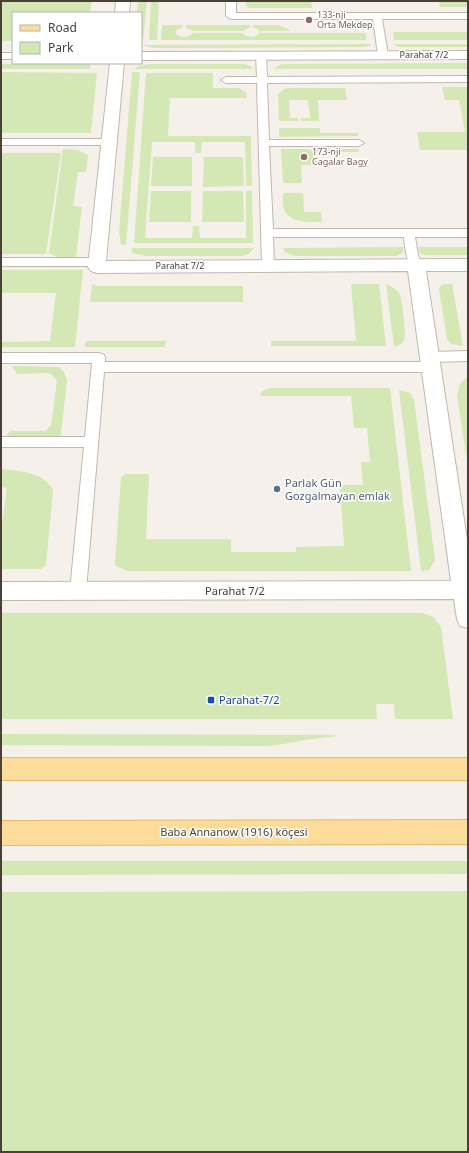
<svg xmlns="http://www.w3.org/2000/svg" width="469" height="1153" font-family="'Noto Sans',sans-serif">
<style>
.green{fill:#d3e8b4}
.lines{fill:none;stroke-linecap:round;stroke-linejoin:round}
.lane-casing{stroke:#c0b8ad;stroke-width:2}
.street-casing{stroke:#c0b8ad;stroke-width:2}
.primary-casing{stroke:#e3b96a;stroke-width:2}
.lane{fill:#fff;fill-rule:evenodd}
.street{fill:#fff;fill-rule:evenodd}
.primary{fill:#fddc9b;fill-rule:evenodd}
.education-dot{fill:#8d6e63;stroke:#fff;stroke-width:1.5}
.service-dot{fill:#5c6f8a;stroke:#fff;stroke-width:1.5}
.transit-dot{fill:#1a4fb4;stroke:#fff;stroke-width:1.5}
.labels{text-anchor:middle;stroke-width:3;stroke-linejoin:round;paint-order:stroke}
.far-education-label{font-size:9px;fill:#785e54;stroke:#fff;text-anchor:start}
.far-street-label{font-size:9px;fill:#494138;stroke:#fff}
.service-label{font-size:11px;fill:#4e5e75;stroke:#fff;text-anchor:start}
.street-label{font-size:11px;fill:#494138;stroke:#fff}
.transit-label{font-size:11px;fill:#164399;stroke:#fff;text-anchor:start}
</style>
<rect width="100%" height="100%" fill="#f5f1ea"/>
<g class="green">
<path d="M1 1H92L90 13H13V41H1Z"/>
<path d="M138 1H147L143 42H141V13H137Z"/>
<path d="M151 1H159L157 40H149Z"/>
<path d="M246 1H311L312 8H250L246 6Z"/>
<path d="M439 1H468V7H440Z"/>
<path d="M162 25H183L182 28 176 30 175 32C179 39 188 38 193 33H243C247 38 256 38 260 33H366V40H161Z"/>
<path d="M186 25H250V27L243 31H193L186 28Z"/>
<path d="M253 25H279L292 31H260L253 27Z"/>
<path d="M393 32H468V40H394Z"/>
<path d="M393 44H468V47H399Z"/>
<path d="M142 45 371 44V45L365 47 154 48Z"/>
<path d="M468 63V69H273L282 64Z"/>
<rect x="1" y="64" width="89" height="5"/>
<path d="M150 64H244L250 66 253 69H134L139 66Z"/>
<path d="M1 72 97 73 91 133H1Z"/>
<path d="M132 72H140L126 245H121L119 232Z"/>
<path d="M146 73H213V88H239L246 93 247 98H170L168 136H251L252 186H246L245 142H202L201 153H195V142H152L145 238H192L193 226H199L200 238H246V191H252L253 243H134Z"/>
<path d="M442 87H468V150H420L417 132H465L459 100H445Z"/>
<path d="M288 88H345L347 100H318L319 121H301V118H310L308 100H289L290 118H298V121H279L278 94 284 89Z"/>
<path d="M279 128H320V133H358V136L279 137Z"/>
<path d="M63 149 78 150 88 155 86 172H78L73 206 82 207 76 257H57L49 253Z"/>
<path d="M281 149H359V152H317L318 165H301L302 183H283Z"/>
<path d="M1 153H61L46 254H1Z"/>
<path d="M153 157H192V186H151Z"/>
<path d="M204 157H243L244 186 203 187Z"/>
<path d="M151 191H191V222H149Z"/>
<path d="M203 191H243L244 222H202Z"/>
<path d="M283 193H303L304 212H321L322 222C311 222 289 224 284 209 282 205 283 198 283 193Z"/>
<path d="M403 247V253L396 256H295L285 252 283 248Z"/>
<path d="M418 247H468V255H424L420 253Z"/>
<path d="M132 248H254L249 254 241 256H146L132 253Z"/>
<path d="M1 270H83L75 347H1V342L50 341 56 293H1Z"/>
<path d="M92 284 97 286H243V302H90Z"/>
<path d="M351 284H379L386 346H271V341H356Z"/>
<path d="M386 284C391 286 396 289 399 293 402 298 407 336 404 340 402 344 398 346 394 346Z"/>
<path d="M444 284H452L463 346 451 344 447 339 439 289 440 286Z"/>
<path d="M86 341H166L165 347H85Z"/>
<path d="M12 366 58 367 64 372 67 380 61 434 56 438 4 439 10 431H45L51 426 57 380 51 374 48 373 17 374Z"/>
<path d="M468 376V467L457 396 460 384Z"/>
<path d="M271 388H390L411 571H127L116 566 115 563 121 477 126 474H149L146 539H231V552H296V547L344 546 340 485H363L361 462H370L367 428H354L351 396H260L262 391Z"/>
<path d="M399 390 410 393 414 399 435 560 429 570 421 571Z"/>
<path d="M1 469C20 471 44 472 53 490L46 565 41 569H1V531L7 488 1 487Z"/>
<path d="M1 613H422L433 617 441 627 453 719H395L394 704H376L377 719H1Z"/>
<path d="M1 734 335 735V737C313 737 291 744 268 746L1 745Z"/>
<path d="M1 861H468V874L1 875Z"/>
<path d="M468 891V1152H1V892Z"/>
</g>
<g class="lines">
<g class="lane-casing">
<g id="lane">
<path d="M226 1H236V13H468V19H382L388 55 383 58 378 55 373 19H231L226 16Z"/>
<rect x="1" y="53" width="12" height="6"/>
<path d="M261 53 266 56 267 77 468 76V82L267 83 269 140H359L364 143 359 146H269L273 229H468V237H415L418 255 422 266 420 269H412C406 259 405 248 404 237H273L274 266 272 269H264L262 266 257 83H226L221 80 226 77H257L256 56Z"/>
<path d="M1 139H109L114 142 109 145H1Z"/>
<path d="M1 258H97L101 259 103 262 101 265 97 266H1Z"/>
<path d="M468 351V361L430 362 425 360 424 357 425 354 430 352Z"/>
<path d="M1 353H99L104 355 105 358V362H431L436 364 438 367 436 370 431 372H104L86 591 83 595 78 597 73 595 70 591 84 447H1V437H85L92 363H1Z"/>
</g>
</g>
<g class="street-casing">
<g id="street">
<path d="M116 1H130L129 13H115Z"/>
<path d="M468 51V59L141 60V52Z"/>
<path d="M110 63H124L106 261 468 259V271H426L468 546V628L460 626 457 619 454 599 1 600V582L451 581 408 271 97 273 91 271 88 267Z"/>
</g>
</g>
<g class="primary-casing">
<g id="primary">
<rect x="1" y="758" width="467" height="22"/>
<path d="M468 820V844L1 845V821Z"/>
</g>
</g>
<use href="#lane" class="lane"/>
<use href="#street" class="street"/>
<use href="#primary" class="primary"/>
</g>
<g class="education-dot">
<circle cx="309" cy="20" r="4"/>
<circle cx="304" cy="157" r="4"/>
</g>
<circle class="service-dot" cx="277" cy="489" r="4"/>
<rect class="transit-dot" x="207" y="696" width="8" height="8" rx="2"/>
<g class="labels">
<g class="far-education-label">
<text x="317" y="18">133-nji<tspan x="317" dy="10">Orta Mekdep</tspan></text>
<text x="312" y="155">173-nji<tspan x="312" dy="10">Cagalar Bagy</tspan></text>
</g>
<g class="far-street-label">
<text x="424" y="58">Parahat 7/2</text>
<text x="180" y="269">Parahat 7/2</text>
</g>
<g class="service-label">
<text x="285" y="487">Parlak Gün<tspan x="285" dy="13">Gozgalmayan emlak</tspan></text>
</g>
<g class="street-label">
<text x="235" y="595">Parahat 7/2</text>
<text x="234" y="836">Baba Annanow (1916) köçesi</text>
</g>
<g class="transit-label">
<text x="219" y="704">Parahat-7/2</text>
</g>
</g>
<rect width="469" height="1153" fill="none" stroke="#494138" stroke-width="4"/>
<rect x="12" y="12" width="130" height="52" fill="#ffffff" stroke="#b6b3af"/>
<rect x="20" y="25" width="20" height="6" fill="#fddc9b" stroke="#b6b3af"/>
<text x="48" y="32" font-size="12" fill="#494138">Road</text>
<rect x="20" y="42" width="20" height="12" fill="#d3e8b4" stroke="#b6b3af"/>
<text x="48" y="52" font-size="12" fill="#494138">Park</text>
</svg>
